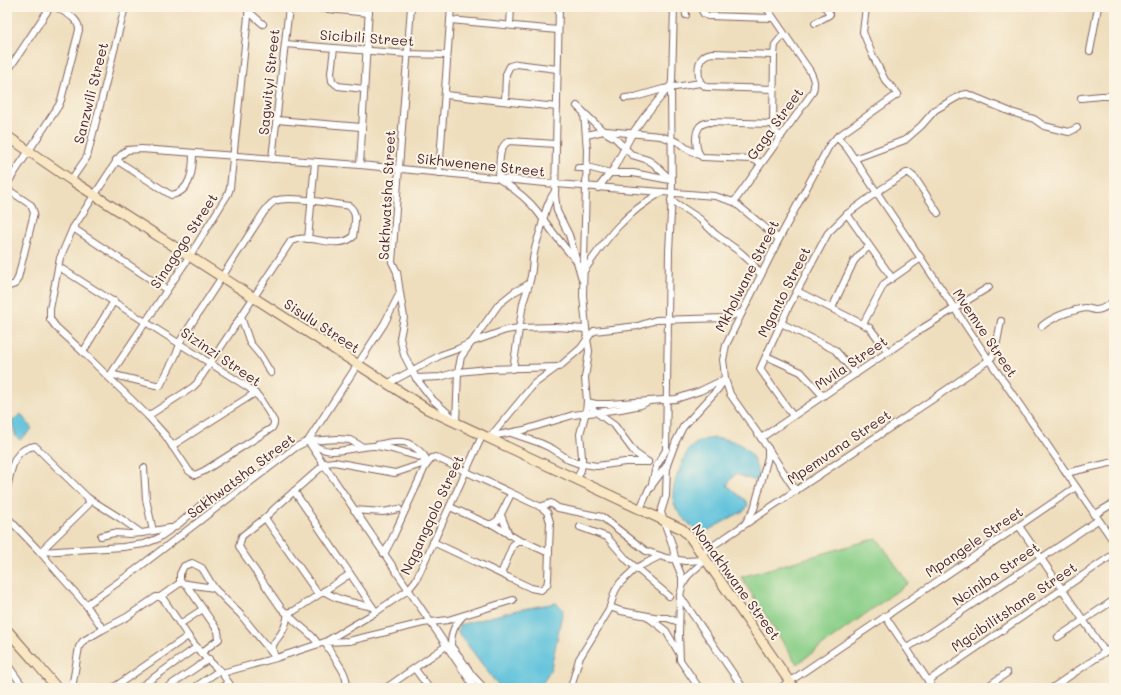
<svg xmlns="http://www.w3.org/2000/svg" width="1121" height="695" font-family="Mali,sans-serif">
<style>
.green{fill:#8bcf89;stroke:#6a775a}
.water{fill:#5ec2dc;stroke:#547084}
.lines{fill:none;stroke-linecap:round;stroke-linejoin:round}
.street-casing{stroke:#83625e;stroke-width:8}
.secondary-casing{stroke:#83625e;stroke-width:11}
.street{stroke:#fff;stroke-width:6}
.secondary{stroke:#f9e7c3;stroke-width:9}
.labels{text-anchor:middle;stroke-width:4;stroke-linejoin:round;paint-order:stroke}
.street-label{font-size:14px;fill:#4a1f2b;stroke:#fcf5e5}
</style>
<rect width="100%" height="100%" fill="#fcf5e5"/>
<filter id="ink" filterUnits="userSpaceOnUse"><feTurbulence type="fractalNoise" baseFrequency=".025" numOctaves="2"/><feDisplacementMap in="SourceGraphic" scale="8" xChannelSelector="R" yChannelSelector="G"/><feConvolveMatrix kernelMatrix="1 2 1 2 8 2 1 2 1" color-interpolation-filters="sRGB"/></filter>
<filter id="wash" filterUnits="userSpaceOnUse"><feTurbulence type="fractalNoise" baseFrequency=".012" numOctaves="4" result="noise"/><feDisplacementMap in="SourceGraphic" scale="16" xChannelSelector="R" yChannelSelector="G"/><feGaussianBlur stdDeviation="0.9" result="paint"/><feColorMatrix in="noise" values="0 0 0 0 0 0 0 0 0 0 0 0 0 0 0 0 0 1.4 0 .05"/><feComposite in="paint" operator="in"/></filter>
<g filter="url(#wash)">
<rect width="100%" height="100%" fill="#eedebd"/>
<path class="green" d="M877 538 908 583 797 664 741 577Z"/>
<g class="water">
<path d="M21 414 32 429 20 440 16 437 12 421Z"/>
<path d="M714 438C722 439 733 440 739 444 754 452 757 467 759 482L735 474 727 485 745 500 748 505 745 510 705 532C696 530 691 526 685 520 667 502 672 487 681 466 684 459 687 449 694 445 700 440 707 439 714 438Z"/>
<path d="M556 603 563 609 551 668 540 688H500L458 632 459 625 517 610Z"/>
</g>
</g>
<g filter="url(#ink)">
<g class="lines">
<g class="street-casing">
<g id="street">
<path d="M308 7 369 13"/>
<path d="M559 7 555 195 557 211 569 235 582 279"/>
<path d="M685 7 686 15"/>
<path d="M700 7 704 14 708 16 773 18"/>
<path d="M248 11 263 24"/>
<path d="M450 20 558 30"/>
<path d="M815 23 829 15 830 14 825 7"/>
<path d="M510 25 511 7"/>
<path d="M285 44 408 54 447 55"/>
<path d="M334 48 331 73 332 81 338 86 364 89"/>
<path d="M1090 51 1098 7"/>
<path d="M7 72 50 7"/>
<path d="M774 89 706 87 700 82C697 70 697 55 712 53L774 55"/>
<path d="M446 95 557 107"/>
<path d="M625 98 635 97 663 89 700 83"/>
<path d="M1081 98 1101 96H1114"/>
<path d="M505 101 506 74 510 66 517 64 557 69"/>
<path d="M577 106 603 131 615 138 632 155 648 160 654 164 672 181"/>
<path d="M277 120 361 127"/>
<path d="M606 131 660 136 678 142 686 148 699 155"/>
<path d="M587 135 603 131"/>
<path d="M781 137 775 131 773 124 774 55 775 45 784 34"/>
<path d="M837 137 847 148 989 360 1114 542"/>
<path d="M556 144 509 141C497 147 500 166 499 179 513 188 527 198 537 211 549 227 561 244 575 259"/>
<path d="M272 159 289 7"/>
<path d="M854 159 905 140 921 126 935 110 961 95 967 94 1011 112 1034 119 1044 126 1069 132 1077 128"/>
<path d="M116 160 171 195C191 192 193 170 193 153"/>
<path d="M761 163 752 159 702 157C695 151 694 133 700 126 703 123 706 123 709 122L773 124"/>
<path d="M360 165 369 7"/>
<path d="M578 168H591L610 173H633L670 180"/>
<path d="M439 173 451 7"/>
<path d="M71 180 87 157 125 7"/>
<path d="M7 184 59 105 61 100 79 30C79 18 65 13 56 7"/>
<path d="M598 188 614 168 632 134 644 117 671 85 672 81 674 7"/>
<path d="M7 189 31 205 34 213 18 278 15 284 7 287"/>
<path d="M671 200 700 219 715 234 740 252 752 263 761 275"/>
<path d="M734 202 812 93C816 85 814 79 810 71L766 7"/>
<path d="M847 214 892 278"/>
<path d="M73 228 167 290"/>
<path d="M308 239 315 162"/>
<path d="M59 267 249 388 259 397 274 421V424L272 428 204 471 195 475 189 471 165 435 148 416 83 352 56 327 50 319V309L60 258 73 228 120 156 127 150 141 149 360 165 556 184 715 196 734 202 779 239"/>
<path d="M584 271C608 236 624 214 662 192"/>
<path d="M797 291 870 328 888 352"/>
<path d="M400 293 404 317 400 338 404 355 416 378 433 400 450 415 454 420"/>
<path d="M832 308 854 261 862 252 869 247"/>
<path d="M241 317 250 343 260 355 271 373"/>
<path d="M781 323 835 350 856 374"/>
<path d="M863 324 884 284 921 258"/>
<path d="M1042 326C1054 316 1070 311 1085 308 1089 308 1091 309 1094 310 1102 311 1108 305 1114 301"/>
<path d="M83 352 114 301"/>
<path d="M766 356 801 372 823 396"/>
<path d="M992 357 996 347 1001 321"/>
<path d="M513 369 523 303 529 284"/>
<path d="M114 375 160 386 176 355 180 344"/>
<path d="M109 377 189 257 228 194 230 188 249 7"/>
<path d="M416 378 440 377 458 372 488 369 559 367 581 348 590 335 594 331 638 326 656 320 727 318 742 312"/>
<path d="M387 384 441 355 458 349 472 342 506 330 519 328 556 327 586 329"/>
<path d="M1113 386 1114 378"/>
<path d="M587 402 596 404H609L676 399 700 391 723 380"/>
<path d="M587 402 596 412 615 426 635 453 648 462"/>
<path d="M148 416 193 387 197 383 291 241C311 232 335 251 353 237 354 227 359 213 349 206 334 204 288 195 275 201 269 204 266 209 262 215L179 343"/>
<path d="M793 416 760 369 789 306 828 233 847 214 877 192 906 173H909L915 178 938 213"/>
<path d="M456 423 458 372 461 357 499 304 514 292 529 284C532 275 532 268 533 259 534 250 537 241 540 232 544 218 546 204 555 191"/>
<path d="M511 433 540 443 553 449 569 460 577 463 597 466 625 462H648"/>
<path d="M491 436 534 384 557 367"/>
<path d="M492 436 524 430 573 415 621 409 641 405 649 401"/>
<path d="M761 438 923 328 989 287"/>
<path d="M308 441 475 688"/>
<path d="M308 441 338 439 350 440 363 447"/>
<path d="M311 443C331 459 351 446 374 446 385 446 405 453 417 456L422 458 428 462"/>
<path d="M377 445C385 443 395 441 403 442 409 442 424 453 426 459"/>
<path d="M172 446 255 393"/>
<path d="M667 465 666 496 661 512 663 519 672 544 676 562 682 577V585"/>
<path d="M144 468 146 499 153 531"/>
<path d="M1066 473 1114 462"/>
<path d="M577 479 581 470 582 464V457L580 434 586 412 587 401 585 378 589 351 587 339 583 295 587 150 584 113"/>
<path d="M7 488C12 469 12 449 35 446L88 498 89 504 40 552"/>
<path d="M651 488 656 467 666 450 669 251 672 193 671 88"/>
<path d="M294 491 376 612"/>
<path d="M796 491 761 438 730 394 725 379 724 367 723 360 726 345 779 239 829 146 837 137 898 94 885 80 872 54 863 32 866 7"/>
<path d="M88 498 120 518 141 533"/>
<path d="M450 507 488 524H492L498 520 511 494"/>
<path d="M540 507 551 503 558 508 602 517 646 551 666 558 685 561 706 560"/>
<path d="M640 509 649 489 667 465 676 441 683 427 718 389 724 380"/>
<path d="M354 510 383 512 399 509"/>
<path d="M501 515 509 535"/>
<path d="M1094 515 1114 503"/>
<path d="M7 517 40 552 86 605 103 629"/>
<path d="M265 518 318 594"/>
<path d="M492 524 520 541"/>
<path d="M745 524 754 509 768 457V448"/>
<path d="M1019 526 1105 652"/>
<path d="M580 527 607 537 627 560 669 596"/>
<path d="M101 536 114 533 130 534 142 533 170 528"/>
<path d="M40 552 123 547 144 544 157 539 180 523 209 498"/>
<path d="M702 553 933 399 989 360"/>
<path d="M384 554 393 537 425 467 432 458 435 457 541 507 547 512 550 522 548 580 547 585 541 590 531 588 433 542"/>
<path d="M350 574 294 611 286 613 281 608 241 550 239 546 242 536 265 518 274 509 326 463 334 462 395 473 428 462"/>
<path d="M501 574 513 545 517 542H525L549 553"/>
<path d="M180 583V574L184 566 192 563 202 568 214 588"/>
<path d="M186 584 218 631 219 639 201 653"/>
<path d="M324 591C338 601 356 603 372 607"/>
<path d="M680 596 743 688"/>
<path d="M160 597 180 583 214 588 241 615 276 658"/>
<path d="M86 605 134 571 296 447 308 441 384 324 400 293 397 272 392 262 411 7"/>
<path d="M610 607 621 611 659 618H667L679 622"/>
<path d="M288 613C296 626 310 630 318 644"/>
<path d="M463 616C454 625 451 633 451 646L459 656 472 675 484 688"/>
<path d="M885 616 933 688"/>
<path d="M649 618 666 631 679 653"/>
<path d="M180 624 203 609"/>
<path d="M1058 637 1114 600"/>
<path d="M907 648 1098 520"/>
<path d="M274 654C269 645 278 639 282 632 286 626 287 619 288 613"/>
<path d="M7 664 24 688"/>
<path d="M415 669 429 688"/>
<path d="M222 673 276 658 325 642 376 612 408 590 416 580 482 436"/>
<path d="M928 681 1114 554"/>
<path d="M572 684 579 659 609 610 615 591 620 583 636 568 660 556"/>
<path d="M72 688 79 647 83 641 102 630 127 617 156 597H160L164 600 188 636 201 653 222 673 232 688"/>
<path d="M113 688 188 636"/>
<path d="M139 688 197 647"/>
<path d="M166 688 209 659"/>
<path d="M194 688 220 670"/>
<path d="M221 688 229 683"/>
<path d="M346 688C350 673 331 656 325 642L349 641 423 623 448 620 513 600"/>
<path d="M386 688 446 646"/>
<path d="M699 688 680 660 679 635 680 596 682 587 687 577 694 570 706 560"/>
<path d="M780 688 1076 487"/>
<path d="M985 688 1007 673"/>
<path d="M1052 688 1114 646"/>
</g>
</g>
<g class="secondary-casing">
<g id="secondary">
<path d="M7 136 71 180 427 409 682 529 690 537 706 560 794 688"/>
<path d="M7 630 37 664 57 688"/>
</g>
</g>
<use href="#street" class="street"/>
<use href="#secondary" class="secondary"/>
</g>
</g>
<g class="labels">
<g class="street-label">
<text transform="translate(367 38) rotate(4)" y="5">Sicibili Street</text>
<text transform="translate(269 82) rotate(-84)" y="5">Sagwityi Street</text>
<text transform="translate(91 93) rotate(-76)" y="5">Sanzwili Street</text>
<text transform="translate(775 124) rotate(-54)" y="5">Gaga Street</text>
<text transform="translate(481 165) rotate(6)" y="5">Sikhwenene Street</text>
<text transform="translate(387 195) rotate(-87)" y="5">Sakhwatsha Street</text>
<text transform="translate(184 241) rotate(-57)" y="5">Sinagogo Street</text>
<text transform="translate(747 276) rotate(-63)" y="5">Mkholwane Street</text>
<text transform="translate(784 292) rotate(-63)" y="5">Mganto Street</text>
<text transform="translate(322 326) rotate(33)" y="5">Sisulu Street</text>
<text transform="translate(985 333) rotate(56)" y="5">Mvemve Street</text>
<text transform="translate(221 357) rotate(34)" y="5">Sizinzi Street</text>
<text transform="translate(851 363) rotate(-34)" y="5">Mvila Street</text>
<text transform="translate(839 447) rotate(-34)" y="5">Mpemvana Street</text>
<text transform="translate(241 476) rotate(-37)" y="5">Sakhwatsha Street</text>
<text transform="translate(432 515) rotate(-65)" y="5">Nqgangqolo Street</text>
<text transform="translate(974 542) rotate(-34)" y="5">Mpangele Street</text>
<text transform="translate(996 574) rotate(-34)" y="5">Nciniba Street</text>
<text transform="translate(736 582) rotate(54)" y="5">Nomakhwane Street</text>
<text transform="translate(1014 607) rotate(-34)" y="5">Mgcibilitshane Street</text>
</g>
</g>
<rect width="1121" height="695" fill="none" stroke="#fcf5e5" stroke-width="24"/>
</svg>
